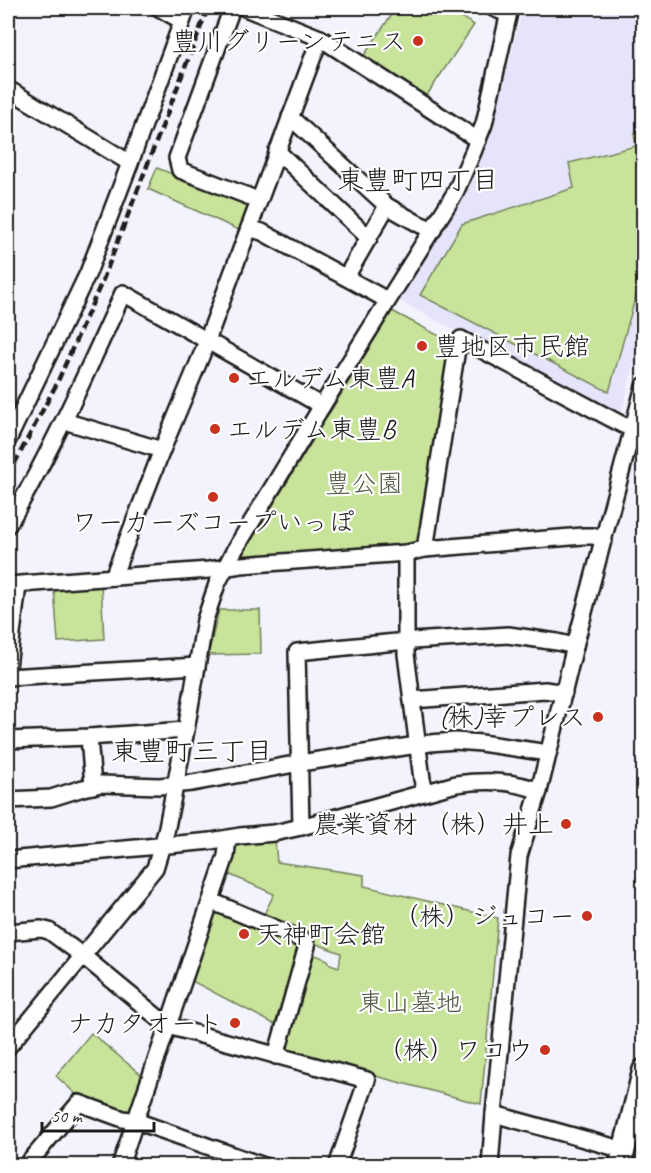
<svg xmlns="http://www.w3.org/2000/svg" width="651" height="1173" font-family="Caveat,'Klee One',sans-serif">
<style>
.built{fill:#e5e4fa}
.green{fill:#c8e39a;stroke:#72805b;stroke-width:1.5}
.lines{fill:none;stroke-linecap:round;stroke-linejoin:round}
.minor-casing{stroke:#1c1c1c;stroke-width:20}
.highway-casing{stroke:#1c1c1c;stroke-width:26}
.minor{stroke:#fff;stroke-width:15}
.highway{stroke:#fff;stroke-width:21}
.rail{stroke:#1c1c1c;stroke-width:4.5;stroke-dasharray:9 4.5;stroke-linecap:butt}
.poi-dot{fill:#c8321e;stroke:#fff;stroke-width:2}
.labels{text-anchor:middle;stroke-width:4.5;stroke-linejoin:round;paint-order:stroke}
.poi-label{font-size:26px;fill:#1c1c1c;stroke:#fff;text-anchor:end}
.park-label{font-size:26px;fill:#505842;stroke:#fff}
.neighbourhood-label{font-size:27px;fill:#1c1c1c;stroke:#fff}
</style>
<rect width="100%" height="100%" fill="#f3f3fd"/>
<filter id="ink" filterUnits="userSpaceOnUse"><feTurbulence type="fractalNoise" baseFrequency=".0167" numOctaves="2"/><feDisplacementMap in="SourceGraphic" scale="12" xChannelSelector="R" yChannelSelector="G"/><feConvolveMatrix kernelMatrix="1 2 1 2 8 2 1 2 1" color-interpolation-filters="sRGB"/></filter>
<g filter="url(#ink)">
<path class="built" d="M523 8H643V328L622 411 615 413 399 301 453 213 480 163 493 125Z"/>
<g class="green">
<path d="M396 8H447L474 25 425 98 363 57Z"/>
<path d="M643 132V270L609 392 420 295 462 224 574 188 569 163 636 146 634 134Z"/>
<path d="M157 168 246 202 249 209 241 231 148 189Z"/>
<path d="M392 311 447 340 452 347 421 540 415 545 246 560 243 554Z"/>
<path d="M101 583 104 639 58 642 54 589Z"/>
<path d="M219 610H260L261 654 208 655Z"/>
<path d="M275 841 277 862 364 875V886L498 918 481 1104 270 1048 280 1027 188 979 214 912 221 910 298 943 301 949 328 960 330 964 339 967 341 953 314 943V939L262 918 274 894 226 873 234 850 239 845Z"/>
<path d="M91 1033 144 1077 132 1110 126 1113 77 1095 56 1076Z"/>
</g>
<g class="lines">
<g class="minor-casing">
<g id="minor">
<path d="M159 8 182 21"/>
<path d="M232 8 177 158 180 170 258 200"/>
<path d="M245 8 320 38 478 140"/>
<path d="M493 8 508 14"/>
<path d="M8 89 130 163"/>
<path d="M290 117 387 206 419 224 433 230"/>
<path d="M277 151 369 238"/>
<path d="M249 228 262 232 387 300"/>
<path d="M346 277 387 206"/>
<path d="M64 421 162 450"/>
<path d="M8 440 88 273 130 163 187 8"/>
<path d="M8 525C52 450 87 372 123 293L322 406"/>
<path d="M425 549 457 349 461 339 623 425 644 431"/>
<path d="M406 553V654L422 779 425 792"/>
<path d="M113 577 162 450 202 354 320 38"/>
<path d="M8 585 209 570 241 565 406 553 425 549 583 536H593L604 539"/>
<path d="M8 667 18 585"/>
<path d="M8 677 197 666"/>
<path d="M412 700 545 690 564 693"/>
<path d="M89 737 93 786"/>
<path d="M8 740 89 737 186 730"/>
<path d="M8 800 51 798 83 788 101 784 159 786 192 783 300 763 430 743 455 741 481 743 548 753"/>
<path d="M301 827 297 652 396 642 508 635 557 642 575 646"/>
<path d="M8 860 211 841 240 836 274 833 301 827 456 784C484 780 513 780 539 791"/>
<path d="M211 901 303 940 307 946 276 1056"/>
<path d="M8 932 41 929 49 931 83 956 168 1026 367 1080 337 1166"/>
<path d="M8 1047 155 868 166 832 186 730 205 620 217 584 234 551 322 406 455 193 473 152 484 124 510 8"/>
<path d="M494 1114 624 1150"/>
<path d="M26 1166 79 1103 123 1119 136 1121 264 1166"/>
<path d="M120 1166 226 856 228 839"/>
<path d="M490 1166 494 1114 519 856 539 791 575 646 644 386"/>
</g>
</g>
<g class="highway-casing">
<path id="highway" d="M620 1166 644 1070"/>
</g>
<use href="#minor" class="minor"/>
<use href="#highway" class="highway"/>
<path class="rail" d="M8 476 57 383 104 277 208 8"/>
</g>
</g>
<g class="poi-dot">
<circle cx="418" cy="41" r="6"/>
<circle cx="422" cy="346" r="6"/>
<circle cx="234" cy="378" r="6"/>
<circle cx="215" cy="429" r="6"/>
<circle cx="213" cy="497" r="6"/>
<circle cx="598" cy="717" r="6"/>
<circle cx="566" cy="824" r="6"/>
<circle cx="587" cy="916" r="6"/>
<circle cx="244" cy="934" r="6"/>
<circle cx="235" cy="1023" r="6"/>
<circle cx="545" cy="1050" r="6"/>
</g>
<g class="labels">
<g class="poi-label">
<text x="406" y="50">豊川グリーンテニス</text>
<text x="434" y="355" text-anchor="start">豊地区市民館</text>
<text x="246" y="387" text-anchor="start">エルデム東豊A</text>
<text x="227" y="438" text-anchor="start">エルデム東豊B</text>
<text x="213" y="531" text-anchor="middle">ワーカーズコープいっぽ</text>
<text x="586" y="726">(株)幸プレス</text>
<text x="554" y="833">農業資材 （株）井上</text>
<text x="575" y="925">（株）ジュコー</text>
<text x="256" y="943" text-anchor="start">天神町会館</text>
<text x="223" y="1032">ナカタオート</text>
<text x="533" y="1059">（株）ワコウ</text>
</g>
<g class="park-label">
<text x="364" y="492">豊公園</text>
<text x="410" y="1011">東山墓地</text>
</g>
<g class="neighbourhood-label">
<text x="418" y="189">東豊町四丁目</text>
<text x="192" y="760">東豊町三丁目</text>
</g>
</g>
<rect width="651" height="1173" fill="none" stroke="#fff" stroke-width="30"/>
<rect x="15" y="15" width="621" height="1143" fill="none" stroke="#1c1c1c" stroke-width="2" filter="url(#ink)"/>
<path d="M42 1122v9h112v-9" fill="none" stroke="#1c1c1c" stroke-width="3"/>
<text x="51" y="1122" font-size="18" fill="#1c1c1c" stroke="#ffffff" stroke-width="4.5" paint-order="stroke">50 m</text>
</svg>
